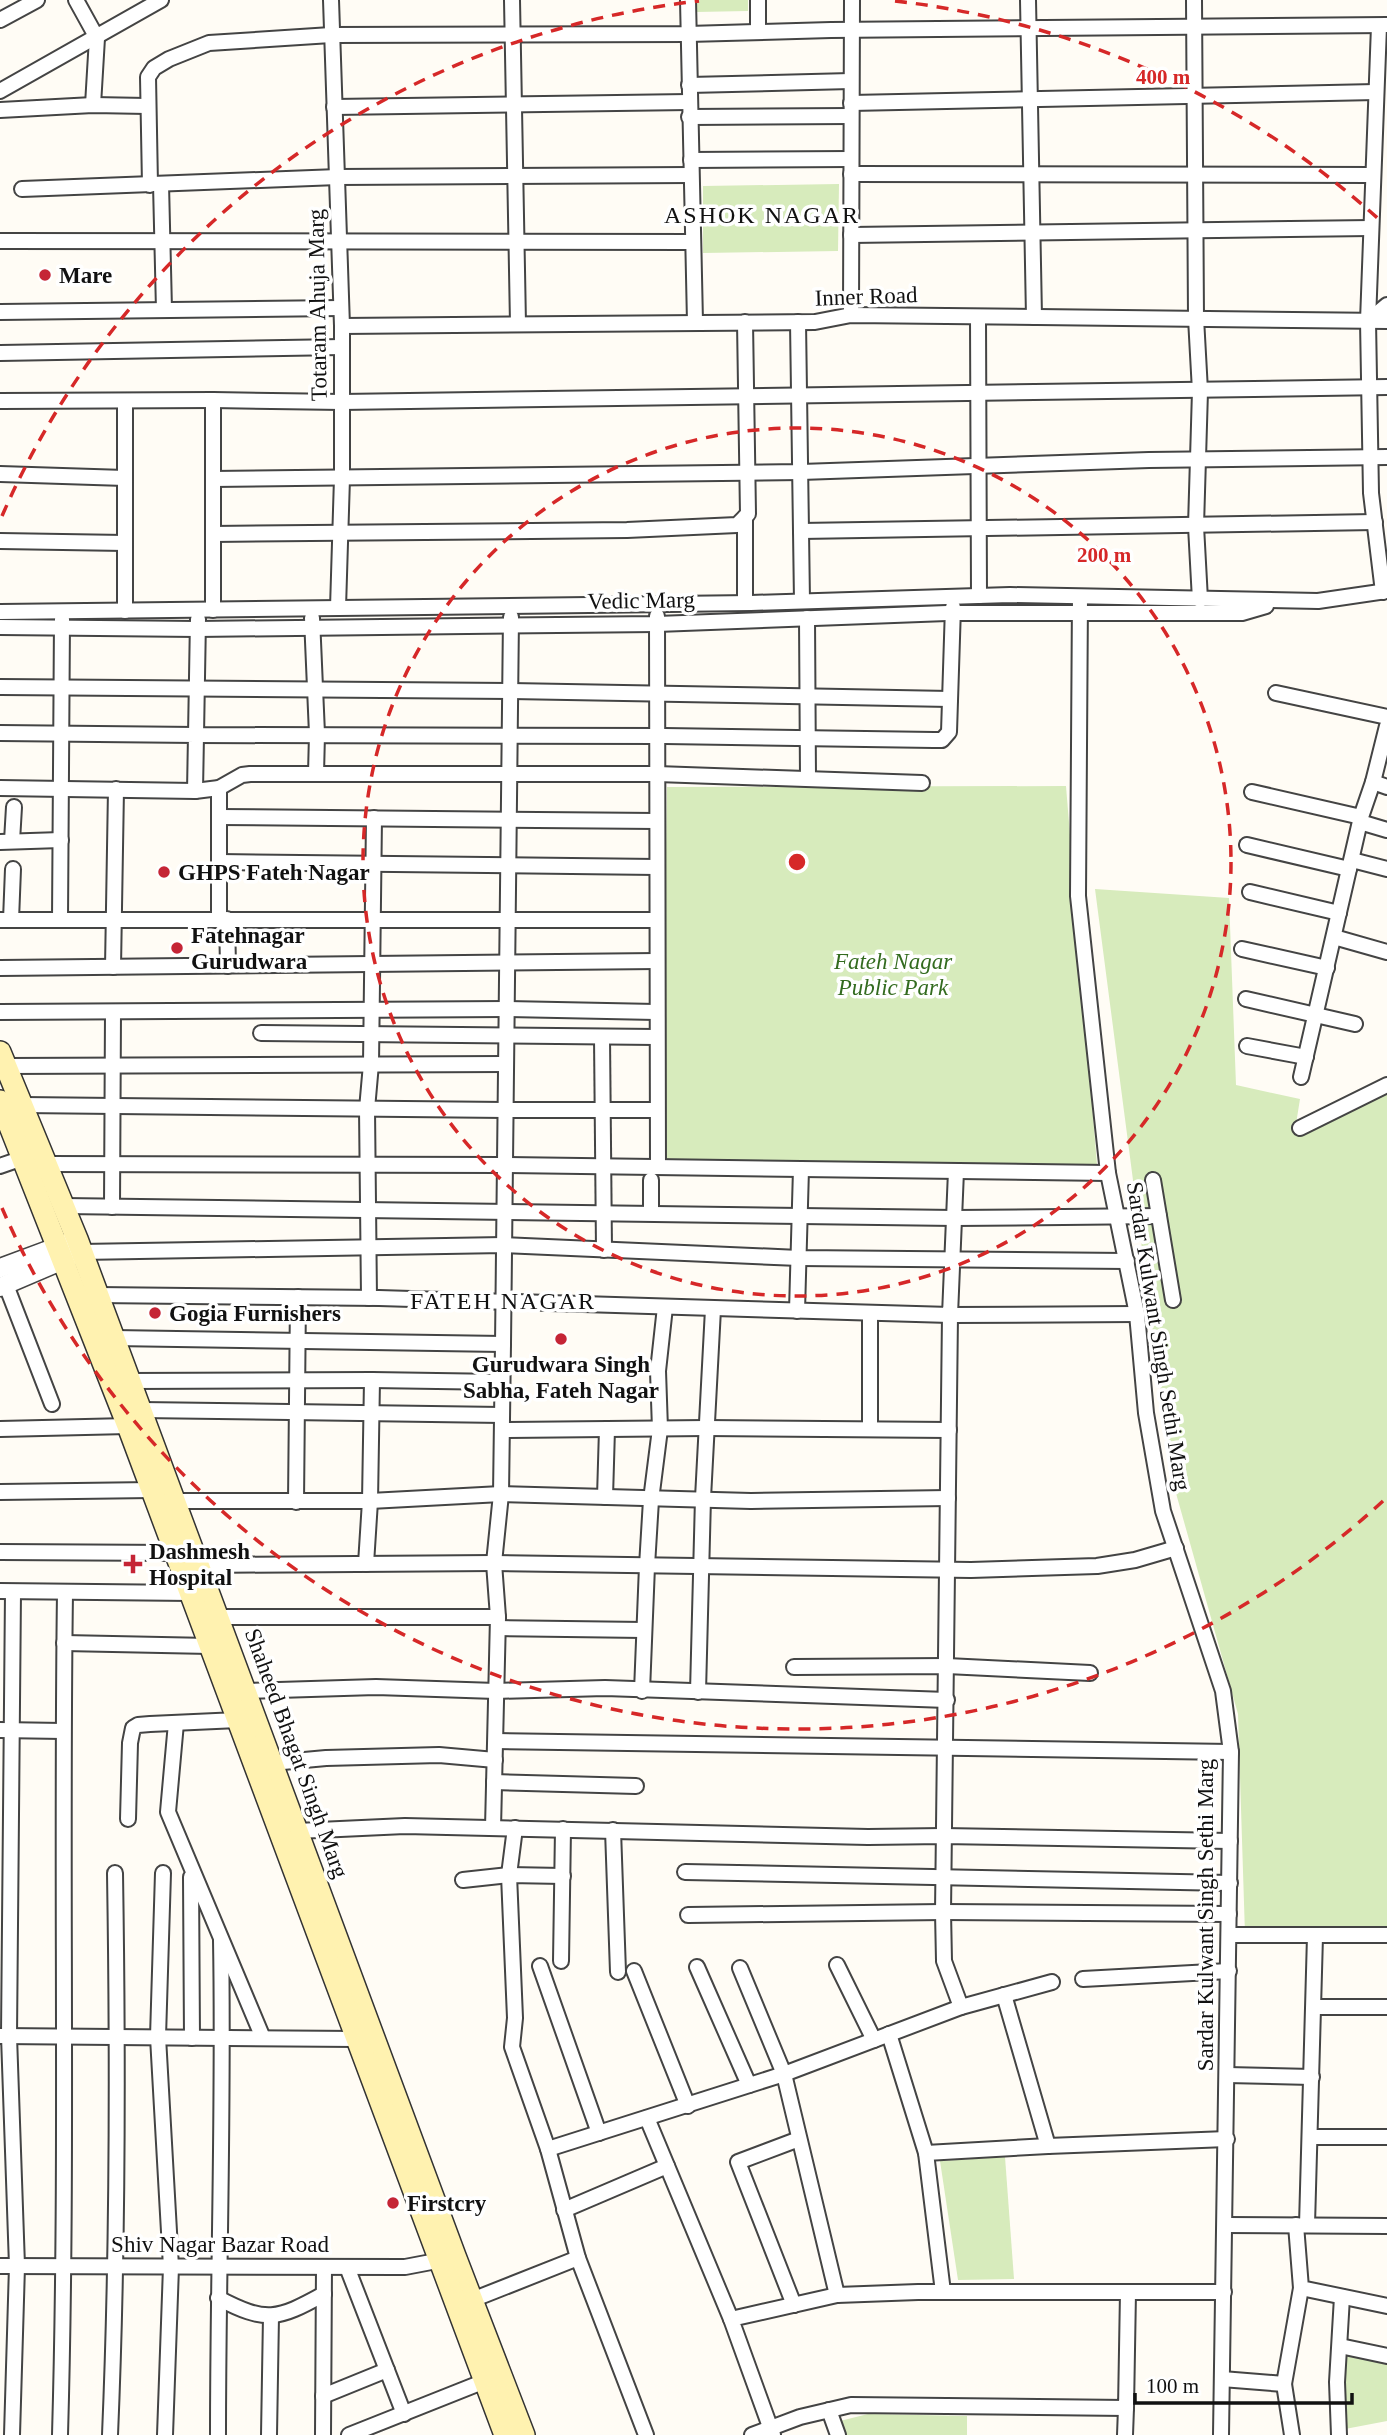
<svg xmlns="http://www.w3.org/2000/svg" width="1387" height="2435" font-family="Georgia,serif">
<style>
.green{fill:#d7ebbc}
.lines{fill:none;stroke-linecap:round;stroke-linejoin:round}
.minor-casing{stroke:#444;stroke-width:18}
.tertiary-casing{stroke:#444;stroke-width:21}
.secondary-casing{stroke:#333;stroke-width:24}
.minor{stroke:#fff;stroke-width:14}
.tertiary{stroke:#fff;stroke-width:18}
.secondary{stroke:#fff2b0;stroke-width:21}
.ring{fill:none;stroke:#d62828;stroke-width:3.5;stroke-dasharray:12 9}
.poi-dot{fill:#c52536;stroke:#fff;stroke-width:2.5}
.labels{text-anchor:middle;stroke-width:7;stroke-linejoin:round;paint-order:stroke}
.poi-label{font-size:23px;font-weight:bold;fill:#111;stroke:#fff;text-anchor:start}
.street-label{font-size:23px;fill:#111;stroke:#fff}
.park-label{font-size:23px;font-style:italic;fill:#336b1f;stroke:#fff}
.neighbourhood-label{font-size:24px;letter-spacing:2px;fill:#111;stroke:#fff}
.centre{fill:#d62828;stroke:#fff;stroke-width:3.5}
.ring-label{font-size:21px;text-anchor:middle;font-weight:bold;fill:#d62828;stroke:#fff;stroke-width:7;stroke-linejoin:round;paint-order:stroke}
</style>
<rect width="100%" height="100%" fill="#fffcf5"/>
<g class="green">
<path d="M697 0H748V11L696 12Z"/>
<path d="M839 184 838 251 703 253V186Z"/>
<path d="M1066 786 1097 1165 667 1159 664 979 667 787Z"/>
<path d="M1095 889 1229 898 1236 1085 1300 1099 1296 1124 1387 1086V1937L1245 1934 1238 1714 1172 1479Z"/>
<path d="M1005 2157 1014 2279 958 2280 940 2161Z"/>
<path d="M1342 2349 1387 2356V2421L1345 2429Z"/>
<path d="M868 2414 967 2416V2435H846L840 2421Z"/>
</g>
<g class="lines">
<g class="minor-casing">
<g id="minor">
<path d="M76 0 97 38 93 105"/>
<path d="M331 0 342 326V478L338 608"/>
<path d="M512 0 518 324"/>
<path d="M688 0 695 322"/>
<path d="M758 0V32"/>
<path d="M1028 0 1034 317"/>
<path d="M1194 0 1196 318 1200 391 1196 526 1200 600"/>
<path d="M0 20 37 0"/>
<path d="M1379 26 1368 321 1371 493 1383 592"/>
<path d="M689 85 851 81"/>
<path d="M0 91 161 0"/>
<path d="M851 103 1376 92"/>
<path d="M334 107 689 102"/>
<path d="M0 110 93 105 147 106"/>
<path d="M689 117 851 116"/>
<path d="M691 160 851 159"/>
<path d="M851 174 1373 175"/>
<path d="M161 184 164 310"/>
<path d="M150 185 148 77 154 68 169 59 209 43 331 35 688 34 831 30 1387 25"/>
<path d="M22 189 338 177 691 175"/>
<path d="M851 235 1371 228"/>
<path d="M0 241 693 242"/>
<path d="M0 312 340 308"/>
<path d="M851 315 852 0"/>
<path d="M978 317 979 596"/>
<path d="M1368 321 1387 305"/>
<path d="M798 322 802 601"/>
<path d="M342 326 815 322 851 315 1387 321"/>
<path d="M0 353 342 347"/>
<path d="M0 401 213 400 342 402 1387 387"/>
<path d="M125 401V611"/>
<path d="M0 474 125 478"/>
<path d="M213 479 801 472 1149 460 1387 457"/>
<path d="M745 517V603"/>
<path d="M801 531 1375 522"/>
<path d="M213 534 627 530 737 525 748 514 745 322"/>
<path d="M0 541 125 543"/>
<path d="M1080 597 1078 896 1108 1173 1137 1314 1146 1413 1163 1511 1223 1691 1231 1752 1221 2435"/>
<path d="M213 610V400"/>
<path d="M0 612 751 603 1010 595 1318 601 1387 591"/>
<path d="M657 616 658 1167"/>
<path d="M312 618 317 734 316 774"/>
<path d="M807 618 808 778"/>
<path d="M62 619 60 920H657"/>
<path d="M198 619 196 735 665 736 934 740H942L949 732 953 607"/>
<path d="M0 627 197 629 657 624 947 613H1242L1266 606"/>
<path d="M0 687 511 691 950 699"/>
<path d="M1276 693 1387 717"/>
<path d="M0 733 196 735 195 791"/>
<path d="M1373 782 1387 787"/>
<path d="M0 788 195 791 219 788 242 775 250 774H657L922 783"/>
<path d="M1252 792 1361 817"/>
<path d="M219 817 657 821"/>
<path d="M1360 822 1387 830"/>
<path d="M12 841 14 807"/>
<path d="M0 842 61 840"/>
<path d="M1247 845 1349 869"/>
<path d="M1352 860 1387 869"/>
<path d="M220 862 657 867"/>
<path d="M1250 892 1339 913"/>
<path d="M219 919V788"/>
<path d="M227 919 228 966"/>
<path d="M0 920H60"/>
<path d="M11 920 13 869"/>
<path d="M1334 937 1387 952"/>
<path d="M1242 949 1327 968"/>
<path d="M113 967 116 789"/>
<path d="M0 968 657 961"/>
<path d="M1246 999 1355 1024"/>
<path d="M0 1012 507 1009 656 1012"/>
<path d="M261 1033 656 1037"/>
<path d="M602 1037 604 1250"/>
<path d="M1247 1046 1306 1057"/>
<path d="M6 1066 506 1064"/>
<path d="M1301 1077 1361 817 1373 782 1387 726"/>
<path d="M22 1105 505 1110H657"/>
<path d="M1300 1128 1387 1085"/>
<path d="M46 1164 505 1165 1108 1173"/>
<path d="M0 1166 23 1158"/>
<path d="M1153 1180 1173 1300"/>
<path d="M64 1206 955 1218 1159 1216"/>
<path d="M112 1207 113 1012"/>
<path d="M651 1213V1180"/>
<path d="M81 1252 504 1245 799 1258 1127 1261"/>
<path d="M6 1285 52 1404"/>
<path d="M97 1295 379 1298 950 1315 956 1171"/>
<path d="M369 1298 367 1109 371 1064 374 818"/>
<path d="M797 1311 801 1169"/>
<path d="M870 1313V1429"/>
<path d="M114 1338 503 1344"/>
<path d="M130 1381 372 1380 502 1382"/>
<path d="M141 1410 502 1415"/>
<path d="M0 1429 128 1426"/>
<path d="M502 1430 706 1428 949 1430"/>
<path d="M0 1492 152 1490"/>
<path d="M605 1497 607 1429"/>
<path d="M176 1501H370L501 1494 751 1501 948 1498"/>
<path d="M296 1502 298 1297"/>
<path d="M0 1552 176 1553"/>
<path d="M366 1564 370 1501 372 1380"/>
<path d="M200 1565 494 1563 971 1570 1097 1566 1135 1560 1176 1548"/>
<path d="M0 1591 191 1593"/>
<path d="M219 1617H498"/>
<path d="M498 1628 644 1630"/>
<path d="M64 1643 210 1646"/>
<path d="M794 1667 947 1666 1090 1673"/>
<path d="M246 1691 376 1687 496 1691 605 1688 947 1700"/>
<path d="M642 1691 647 1566 651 1500 660 1429 658 1371 665 1307"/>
<path d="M698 1692 703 1498 713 1309"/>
<path d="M176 1723 168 1812 263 2038"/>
<path d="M0 1730 63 1731"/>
<path d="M496 1741 1231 1752"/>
<path d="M272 1763 326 1758 439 1755 495 1760"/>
<path d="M494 1782 636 1786"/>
<path d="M128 1819 130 1743 133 1728 138 1725 150 1724 238 1720"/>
<path d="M493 1828 498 1617 494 1563 501 1494 503 1344 511 617"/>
<path d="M515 1828 509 1875 515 2018 512 2047 548 2149 578 2258 646 2435"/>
<path d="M613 1830 618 1972"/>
<path d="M297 1831 405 1826 868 1837 943 1836 1230 1841"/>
<path d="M685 1872 1230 1883"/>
<path d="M163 1873 158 2037 171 2267 165 2435"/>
<path d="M191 1877 192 2038"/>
<path d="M463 1880 509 1875 563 1876"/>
<path d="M688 1915 943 1912 1229 1914"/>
<path d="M1229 1935H1387"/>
<path d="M561 1961 563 1829"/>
<path d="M837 1965 874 2040"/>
<path d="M540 1966 599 2133"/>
<path d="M697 1967 749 2085"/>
<path d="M740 1968 784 2074 837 2295"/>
<path d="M634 1971 688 2106"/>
<path d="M1083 1979 1229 1971"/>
<path d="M1004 1995 1048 2146"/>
<path d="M961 2007 944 1961 943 1912 950 1315 1137 1314"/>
<path d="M1314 2007H1387"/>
<path d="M889 2034 926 2153 943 2292"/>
<path d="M1 2036 356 2039"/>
<path d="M1227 2075 1312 2077"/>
<path d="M647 2118 731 2319"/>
<path d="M1310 2137H1387"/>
<path d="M548 2149 784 2074 961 2007 1052 1982"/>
<path d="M926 2153 1048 2146 1227 2139"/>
<path d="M564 2210 667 2166"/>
<path d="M1226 2225 1387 2226"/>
<path d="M1296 2225 1301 2288 1387 2306"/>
<path d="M1307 2225 1315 1936"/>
<path d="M0 2266 405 2267 447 2259"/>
<path d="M347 2267 404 2414"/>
<path d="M218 2298C266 2323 277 2320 324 2294"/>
<path d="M472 2300 578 2258"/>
<path d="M794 2305 738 2162 799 2139"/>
<path d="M1340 2346 1387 2356"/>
<path d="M1222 2379 1284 2384 1301 2288"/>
<path d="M1284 2384 1292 2435"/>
<path d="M323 2396 387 2370"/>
<path d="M829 2410 838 2435"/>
<path d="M12 2435 17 2266 9 2036 13 1592"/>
<path d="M60 2435C68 2154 61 1874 65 1593"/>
<path d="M110 2435C118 2248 118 2061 115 1873"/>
<path d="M218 2435C218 2270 224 2105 221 1940"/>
<path d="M269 2435 271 2316"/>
<path d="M323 2435 324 2267"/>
<path d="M349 2435 485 2381"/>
<path d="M752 2435 800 2417 851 2405 1126 2408 1128 2292"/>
<path d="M773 2435 731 2319 837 2295 918 2292H1224"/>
<path d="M1125 2435 1126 2408"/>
<path d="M1339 2435 1337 2382 1342 2297"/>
</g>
</g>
<g class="tertiary-casing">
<g id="tertiary">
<path d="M0 1268 70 1242"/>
<path d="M0 1287 75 1255"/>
</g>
</g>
<g class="secondary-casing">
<g id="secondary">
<path d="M0 1052 77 1239 455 2256 524 2435"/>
<path d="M0 1101 128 1426 505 2435"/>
</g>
</g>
<use href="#minor" class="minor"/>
<use href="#tertiary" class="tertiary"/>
<use href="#secondary" class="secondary"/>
</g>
<g class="ring">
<circle cx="797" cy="862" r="434"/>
<path d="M1383 1501A867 867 0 0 1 2 1208M2 516A867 867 0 0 1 699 1M895 1A867 867 0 0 1 1383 223"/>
</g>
<g class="poi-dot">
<circle cx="45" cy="275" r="7"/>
<circle cx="164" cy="872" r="7"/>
<circle cx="177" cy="948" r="7"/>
<circle cx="155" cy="1313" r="7"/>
<circle cx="561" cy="1339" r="7"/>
<path d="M129.5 1553.5h7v7h7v7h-7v7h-7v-7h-7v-7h7z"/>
<circle cx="393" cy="2203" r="7"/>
</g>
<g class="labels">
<g class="poi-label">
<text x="59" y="283">Mare</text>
<text x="178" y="880">GHPS Fateh Nagar</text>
<text x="191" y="943">Fatehnagar<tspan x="191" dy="26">Gurudwara</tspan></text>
<text x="169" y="1321">Gogia Furnishers</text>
<text x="561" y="1372" text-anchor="middle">Gurudwara Singh<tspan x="561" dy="26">Sabha, Fateh Nagar</tspan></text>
<text x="149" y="1559">Dashmesh<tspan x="149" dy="26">Hospital</tspan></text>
<text x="407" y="2211">Firstcry</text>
</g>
<g class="street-label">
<text transform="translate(866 296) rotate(-2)" y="8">Inner Road</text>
<text transform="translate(317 305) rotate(-91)" y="8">Totaram Ahuja Marg</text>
<text transform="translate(641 600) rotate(-1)" y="8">Vedic Marg</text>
<text transform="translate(1159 1336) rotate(81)" y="8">Sardar Kulwant Singh Sethi Marg</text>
<text transform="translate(297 1753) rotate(70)" y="8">Shaheed Bhagat Singh Marg</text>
<text transform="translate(1205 1915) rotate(-90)" y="8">Sardar Kulwant Singh Sethi Marg</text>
<text x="220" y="2252">Shiv Nagar Bazar Road</text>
</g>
<g class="park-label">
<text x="893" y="969">Fateh Nagar<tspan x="893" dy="26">Public Park</tspan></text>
</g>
<g class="neighbourhood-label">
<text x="762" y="223">ASHOK NAGAR</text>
<text x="503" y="1309">FATEH NAGAR</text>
</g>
</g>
<circle cx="797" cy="862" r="10" class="centre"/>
<g class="ring-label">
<text x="1163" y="84">400 m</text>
<text x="1104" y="562">200 m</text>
</g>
<path d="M1135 2393v10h217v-10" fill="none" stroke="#111111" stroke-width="3.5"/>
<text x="1146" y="2393" font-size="21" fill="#111111" stroke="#ffffff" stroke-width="5" paint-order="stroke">100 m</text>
</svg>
